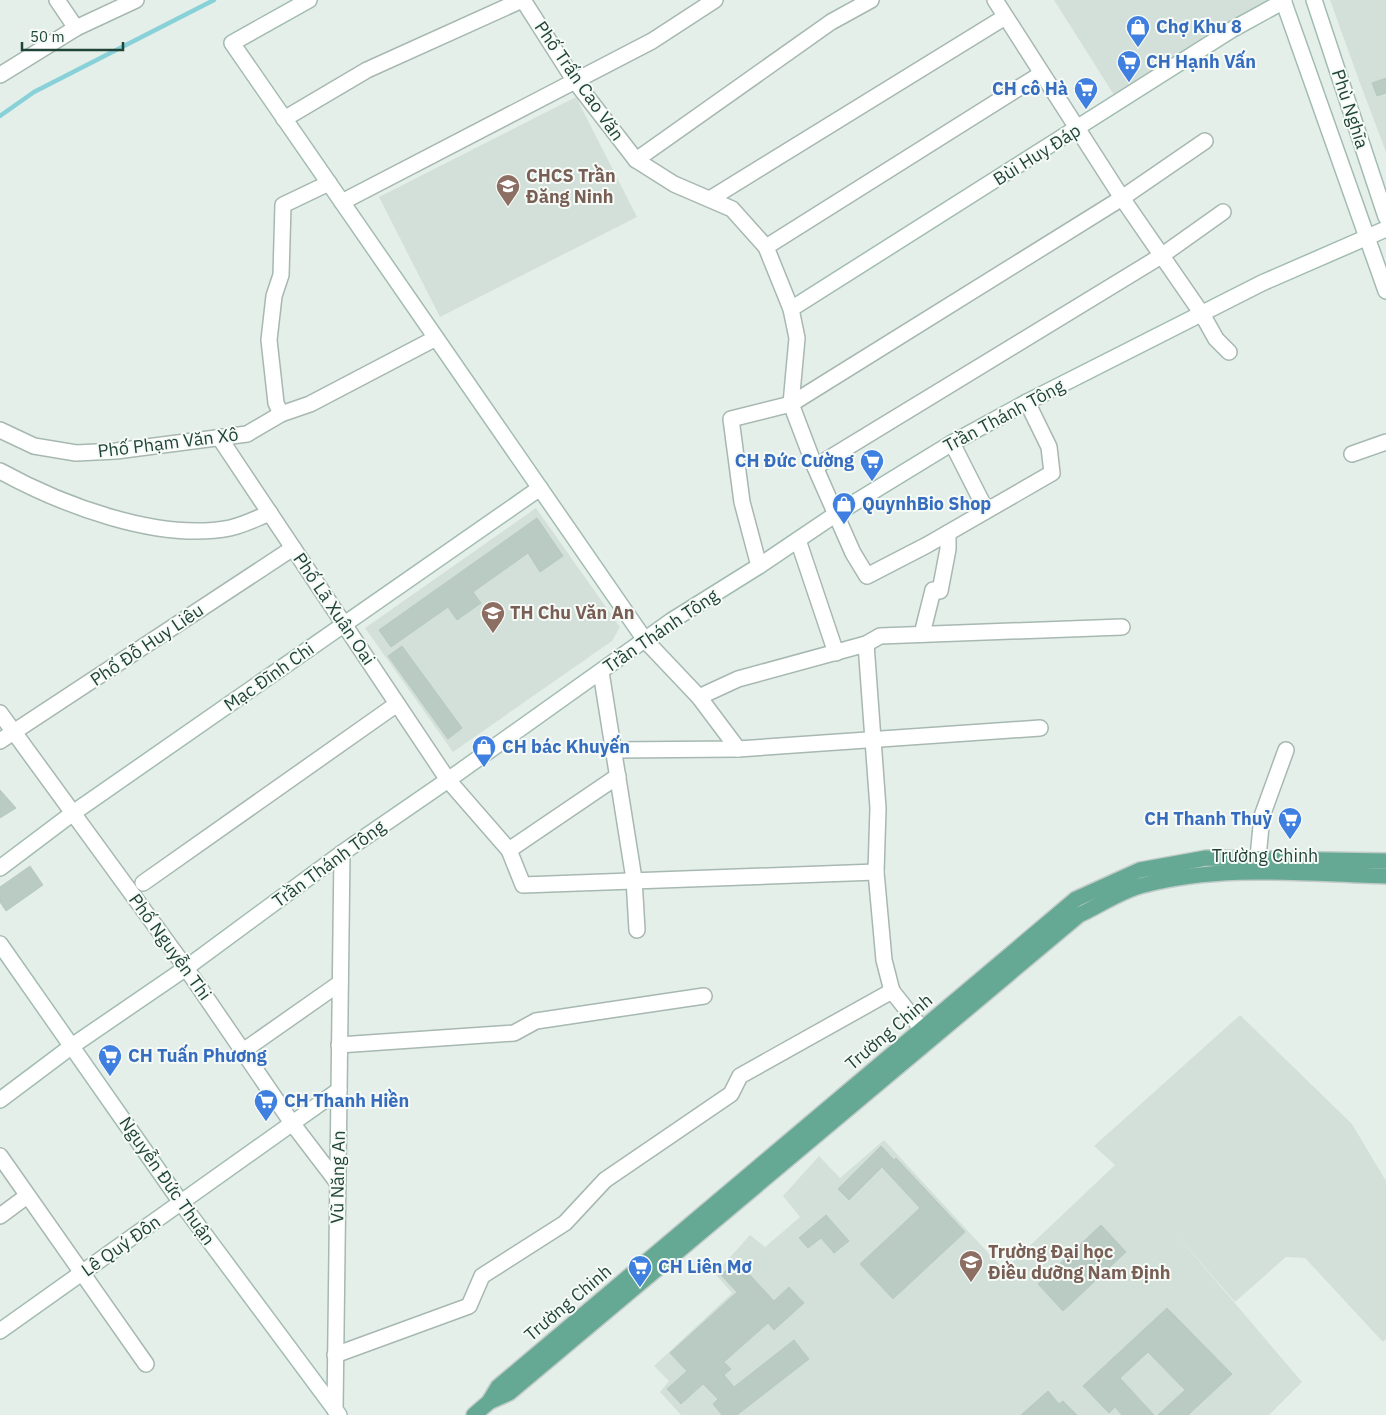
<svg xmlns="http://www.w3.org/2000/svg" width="1386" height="1415" font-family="'IBM Plex Sans',sans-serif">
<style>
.built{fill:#d3e0d9}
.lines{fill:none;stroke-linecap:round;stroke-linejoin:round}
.stream{stroke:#88d1d9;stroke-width:4.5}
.building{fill:#bacbc3;stroke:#b6cac1}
.street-casing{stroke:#a6b8b1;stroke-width:18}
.secondary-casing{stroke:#a2bcb2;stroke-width:18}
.primary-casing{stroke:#c1cbc8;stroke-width:18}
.street{stroke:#fff;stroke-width:15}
.secondary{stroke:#fff;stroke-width:15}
.primary{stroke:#65a994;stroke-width:15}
.labels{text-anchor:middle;stroke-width:4;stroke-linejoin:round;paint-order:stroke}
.shop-label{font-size:18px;font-weight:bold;fill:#366cbe;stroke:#f6fbf8;text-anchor:start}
.street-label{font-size:18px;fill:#214439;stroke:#f6fbf8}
.education-label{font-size:18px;font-weight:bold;fill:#785e54;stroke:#f6fbf8;text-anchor:start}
</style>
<rect width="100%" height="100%" fill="#e5efea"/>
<g class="built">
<path d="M1054 0H1268L1269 1 1114 95Z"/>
<path d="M1330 0H1386V152L1360 83Z"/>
<path d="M576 97 637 217 440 317 379 197Z"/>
<path d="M536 508 620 627 612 641 453 752 365 628Z"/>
<path d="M1240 1015 1352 1124 1386 1181V1339L1383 1342 1305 1258 1286 1257 1235 1302 1170 1227 1302 1382 1269 1415H681L660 1392 669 1381 654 1366 732 1293 715 1274 750 1235 765 1247 800 1217 783 1196 819 1156 840 1178 884 1140 1004 1270 1115 1165 1094 1146Z"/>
</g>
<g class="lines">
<path class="stream" d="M0 116 34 92 214 0"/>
</g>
<g class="building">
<path d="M1386 78V93L1377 96 1372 83Z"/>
<path d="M537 518 563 556 540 572 528 553 473 592 481 603 457 620 448 607 391 647 379 630Z"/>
<path d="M402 646 462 728 448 739 388 656Z"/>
<path d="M0 790 16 808 0 818Z"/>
<path d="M30 866 43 885 6 911 0 902V887Z"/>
<path d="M881 1146 894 1160 896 1158 965 1232 893 1299 860 1264 920 1208 882 1167 849 1200 838 1189Z"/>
<path d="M826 1215 849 1241 834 1253 821 1238 808 1248 799 1238Z"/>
<path d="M1101 1225 1126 1252 1063 1311 1038 1284Z"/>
<path d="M737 1261 774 1301 789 1287 804 1303 774 1330 768 1323 724 1362 731 1369 724 1375 734 1387 794 1340 809 1359 737 1415H722L713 1404 718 1399 703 1384 681 1404 667 1389 687 1371 670 1353 737 1292 721 1275Z"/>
<path d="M1167 1308 1232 1374 1188 1415H1158L1185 1390 1148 1352 1120 1378 1154 1415H1122L1115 1407 1109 1413 1083 1386Z"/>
<path d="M1048 1391 1059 1404 1063 1401 1077 1415H1021Z"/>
</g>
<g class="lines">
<g class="street-casing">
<g id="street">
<path d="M57 0 76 28"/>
<path d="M523 0 574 80 636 160 674 184 732 209 766 247 791 309 797 338 791 404 815 467 853 553 867 576 927 545 1052 473 1049 447 1027 402"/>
<path d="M995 0 1122 198 1202 314 1216 339 1229 352"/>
<path d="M0 75 76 28 136 0"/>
<path d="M284 119 367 70 522 0"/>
<path d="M636 160 831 22 871 0"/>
<path d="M710 199 1005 17"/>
<path d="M342 202 652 41 715 0"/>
<path d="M766 247 1041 74"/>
<path d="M281 414 276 403 269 340 274 296 281 275 283 205 329 183"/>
<path d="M0 430 34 446 76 453 116 451 247 434 281 414 310 404 436 338"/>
<path d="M219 437 448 780 509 850 618 776"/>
<path d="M952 443 986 510"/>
<path d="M1352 454 1386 442"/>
<path d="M815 467 1161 256 1223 212"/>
<path d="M0 471C62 505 159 542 230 528 244 525 257 518 270 513"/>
<path d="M798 540 836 653"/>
<path d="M759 566 742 502 731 419 791 404 1122 198 1205 141"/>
<path d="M922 634 933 590 940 591 948 549V533"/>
<path d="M645 640 699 697 738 749"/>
<path d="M866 644 878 808 876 872 884 960 892 991 922 1029"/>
<path d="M601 672 634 879 637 930"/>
<path d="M699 697 738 679 866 644 880 636 1122 627"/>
<path d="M0 713 186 968 292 1123 337 1182"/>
<path d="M0 741 293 548"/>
<path d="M614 750 738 749 1040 728"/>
<path d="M509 850 523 885 876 872"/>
<path d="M1258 857 1262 816 1286 750"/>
<path d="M143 883 397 704"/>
<path d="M339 1045 514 1033 536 1021 704 996"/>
<path d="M243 1051 340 983"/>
<path d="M0 1156 146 1364"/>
<path d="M0 1216 27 1196"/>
<path d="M335 1355 469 1306 482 1276 565 1223 605 1180 731 1094 740 1076 892 991"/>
<path d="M335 1410 342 853"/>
</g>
</g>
<g class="secondary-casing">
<g id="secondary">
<path d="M309 0 232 43 645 640"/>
<path d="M1283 0 1386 291"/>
<path d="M1314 0 1386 217"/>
<path d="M791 309 1233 29 1284 1"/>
<path d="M0 868 73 813 540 488"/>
<path d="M0 944 182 1204 339 1415"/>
<path d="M0 1100 72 1046 186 968 342 853 448 780 671 621 759 566 836 514 952 443 1027 402 1262 283 1386 229"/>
<path d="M0 1331 339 1090"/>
</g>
</g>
<g class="primary-casing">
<g id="primary">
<path d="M489 1402 498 1387 1076 899 1140 870 1206 858 1386 861"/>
<path d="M474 1415 489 1402 509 1393 1079 915C1099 906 1122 890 1144 885 1222 864 1306 874 1386 876"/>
</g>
</g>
<use href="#street" class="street"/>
<use href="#secondary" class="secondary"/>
<use href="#primary" class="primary"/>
</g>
<defs>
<g id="shop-pin" transform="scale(1.25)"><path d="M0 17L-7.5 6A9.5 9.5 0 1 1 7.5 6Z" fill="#3f7fe0" stroke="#f6fbf8"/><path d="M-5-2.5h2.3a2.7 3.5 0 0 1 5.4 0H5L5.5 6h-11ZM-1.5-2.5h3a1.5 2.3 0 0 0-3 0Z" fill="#fff"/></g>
<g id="supermarket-pin" transform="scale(1.25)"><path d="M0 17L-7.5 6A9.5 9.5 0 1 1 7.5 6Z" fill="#3f7fe0" stroke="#f6fbf8"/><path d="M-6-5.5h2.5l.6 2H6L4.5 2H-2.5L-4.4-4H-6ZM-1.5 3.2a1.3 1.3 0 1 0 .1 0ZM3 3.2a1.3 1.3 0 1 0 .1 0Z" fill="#fff"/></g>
<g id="school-pin" transform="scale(1.25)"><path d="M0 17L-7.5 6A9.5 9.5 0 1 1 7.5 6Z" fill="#8d6e63" stroke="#f6fbf8"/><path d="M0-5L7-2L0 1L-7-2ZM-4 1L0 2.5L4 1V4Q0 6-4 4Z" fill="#fff"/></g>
<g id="university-pin" transform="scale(1.25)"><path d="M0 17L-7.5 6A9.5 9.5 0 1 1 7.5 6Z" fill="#8d6e63" stroke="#f6fbf8"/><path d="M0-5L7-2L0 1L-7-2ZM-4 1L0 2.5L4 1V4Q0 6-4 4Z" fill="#fff"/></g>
</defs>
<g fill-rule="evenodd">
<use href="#shop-pin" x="1138" y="27"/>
<use href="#supermarket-pin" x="1129" y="62"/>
<use href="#supermarket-pin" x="1086" y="89"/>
<use href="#school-pin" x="508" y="186"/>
<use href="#supermarket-pin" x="872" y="461"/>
<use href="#shop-pin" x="844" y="504"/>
<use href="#school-pin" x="493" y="613"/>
<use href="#shop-pin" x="484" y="747"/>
<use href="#supermarket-pin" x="1290" y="819"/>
<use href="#supermarket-pin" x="110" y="1056"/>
<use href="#supermarket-pin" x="266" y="1101"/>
<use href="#university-pin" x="971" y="1262"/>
<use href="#supermarket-pin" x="640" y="1267"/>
</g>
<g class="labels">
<g class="shop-label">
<text x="1156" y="33">Chợ Khu 8</text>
<text x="1146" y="68">CH Hạnh Vấn</text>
<text x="1068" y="95" text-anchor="end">CH cô Hà</text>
<text x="854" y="467" text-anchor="end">CH Đức Cường</text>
<text x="862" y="510">QuynhBio Shop</text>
<text x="502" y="753">CH bác Khuyến</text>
<text x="1272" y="825" text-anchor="end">CH Thanh Thuỷ</text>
<text x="128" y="1062">CH Tuấn Phương</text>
<text x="284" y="1107">CH Thanh Hiền</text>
<text x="658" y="1273">CH Liên Mơ</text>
</g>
<g class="street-label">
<text transform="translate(579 81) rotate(55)" y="6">Phố Trấn Cao Văn</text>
<text transform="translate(1350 109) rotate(72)" y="6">Phù Nghĩa</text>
<text transform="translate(1037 155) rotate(-32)" y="6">Bùi Huy Đáp</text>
<text transform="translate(1004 416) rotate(-28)" y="6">Trần Thánh Tông</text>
<text transform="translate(168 443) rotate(-7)" y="6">Phố Phạm Văn Xô</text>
<text transform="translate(334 609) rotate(56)" y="6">Phố Lã Xuân Oai</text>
<text transform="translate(661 631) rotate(-34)" y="6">Trần Thánh Tông</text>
<text transform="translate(147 645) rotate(-34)" y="6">Phố Đỗ Huy Liêu</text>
<text transform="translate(269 677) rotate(-35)" y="6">Mạc Đĩnh Chi</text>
<text x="1265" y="862">Trường Chinh</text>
<text transform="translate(329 864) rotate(-36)" y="6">Trần Thánh Tông</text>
<text transform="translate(170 947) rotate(54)" y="6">Phố Nguyễn Thi</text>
<text transform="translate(889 1032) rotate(-40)" y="6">Trường Chinh</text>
<text transform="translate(338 1177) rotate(-89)" y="6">Vũ Năng An</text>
<text transform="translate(167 1181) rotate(55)" y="6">Nguyễn Đức Thuận</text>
<text transform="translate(121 1246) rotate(-35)" y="6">Lê Quý Đôn</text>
<text transform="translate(568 1303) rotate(-40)" y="6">Trường Chinh</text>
</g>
<g class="education-label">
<text x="526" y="182">CHCS Trần<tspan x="526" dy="21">Đăng Ninh</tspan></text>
<text x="510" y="619">TH Chu Văn An</text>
<text x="988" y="1258">Trường Đại học<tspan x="988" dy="21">Điều dưỡng Nam Định</tspan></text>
</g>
</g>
<path d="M22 42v8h101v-8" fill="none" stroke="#214439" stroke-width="2.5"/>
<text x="30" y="42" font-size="15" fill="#214439" stroke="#f6fbf8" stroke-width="4" paint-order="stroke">50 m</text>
</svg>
